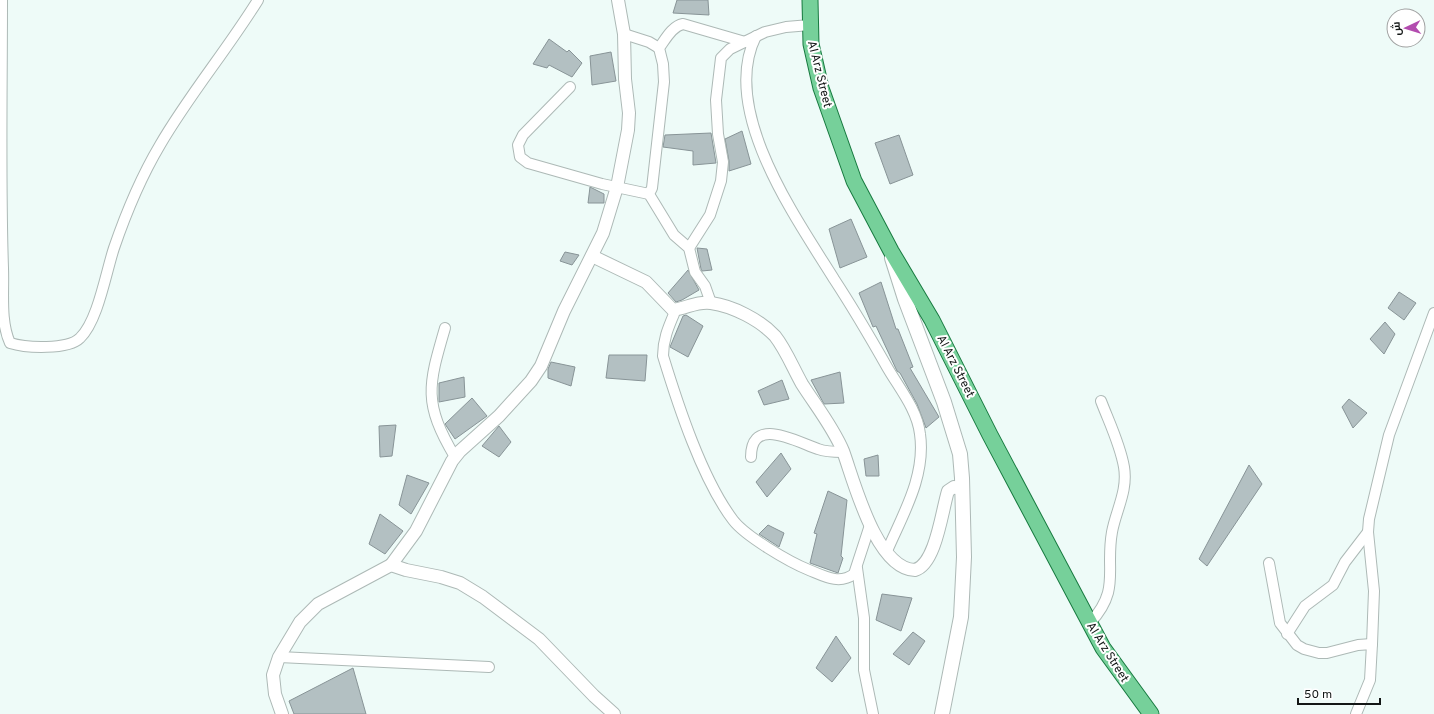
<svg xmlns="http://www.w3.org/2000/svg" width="1434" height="714" font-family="Overpass,Cairo,sans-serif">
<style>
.building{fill:#b3c0c2;stroke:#889497}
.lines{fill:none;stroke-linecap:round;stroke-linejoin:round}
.minor-casing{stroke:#adb9b6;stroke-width:12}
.tertiary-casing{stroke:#adb9b6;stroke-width:14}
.secondary-casing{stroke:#adb9b6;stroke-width:16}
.primary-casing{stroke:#187a40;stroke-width:17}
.minor{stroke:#fff;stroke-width:10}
.tertiary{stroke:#fff;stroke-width:12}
.secondary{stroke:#fff;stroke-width:14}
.primary{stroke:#76d09a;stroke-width:15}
.labels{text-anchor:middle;stroke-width:4;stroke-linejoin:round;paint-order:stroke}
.street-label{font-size:12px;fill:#131716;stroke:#fff}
</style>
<rect width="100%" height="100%" fill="#eefbf8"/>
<g class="building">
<path d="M677 0H708L709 15 673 13Z"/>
<path d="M549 39 567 52 569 50 582 63 572 77 549 65 547 68 533 64Z"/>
<path d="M611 52 616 81 592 85 590 56Z"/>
<path d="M742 131 751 164 729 171V161L725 139Z"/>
<path d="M711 133 716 163 693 165V151L663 147 665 135Z"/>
<path d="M899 135 913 175 890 184 875 143Z"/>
<path d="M590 187 604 194V203H588Z"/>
<path d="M851 219 867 257 840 268 829 229Z"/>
<path d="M697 248 707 249 712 270 702 271 701 269Z"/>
<path d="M565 252 579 255 572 265 560 261Z"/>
<path d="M688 270 699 290 682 300 676 302 668 293Z"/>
<path d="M881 282 896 329H898L913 367 910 368 939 417 926 428 917 404 900 373 897 371 876 326 873 327 859 293Z"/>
<path d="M1399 292 1416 303 1404 320 1388 308Z"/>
<path d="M686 315 703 326 688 357 670 347 683 316Z"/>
<path d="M1385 322 1395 334 1384 354 1370 339Z"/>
<path d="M609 355H647L645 381 606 378Z"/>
<path d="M551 362 575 367 571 386 548 378V369Z"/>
<path d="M840 372 844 403 824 404 811 380Z"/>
<path d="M464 377 465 397 439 402V383Z"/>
<path d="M782 380 789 399 764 405 758 391Z"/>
<path d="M472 398 487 416 455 439 445 424Z"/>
<path d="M1349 399 1367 413 1353 428 1342 407Z"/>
<path d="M396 425 392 456 380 457 379 426Z"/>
<path d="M499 426 511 442 499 457 482 446Z"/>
<path d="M781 453 791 469 767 497 756 482Z"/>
<path d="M878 455 879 476H866L864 459Z"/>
<path d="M1249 465 1262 484 1207 566 1199 559Z"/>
<path d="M407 475 429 483 411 514 399 505Z"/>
<path d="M828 491 847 500 841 556 843 558 838 573 810 563 817 534 814 533Z"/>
<path d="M380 514 403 531 385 554 369 544Z"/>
<path d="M768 525 784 533 779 547 759 534Z"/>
<path d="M882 594 912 598 901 631 876 620Z"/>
<path d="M913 632 925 641 909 665 893 654Z"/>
<path d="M836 636 851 658 832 682 816 668Z"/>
<path d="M353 668 366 714H294L289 701Z"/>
</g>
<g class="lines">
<g class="minor-casing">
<g id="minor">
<path d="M2 0C2 89 0 179 3 268 4 292 0 321 10 343 26 348 68 350 80 338 98 321 106 272 114 248 126 213 141 177 160 145 189 95 227 50 258 0"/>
<path d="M624 34 649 42 659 48"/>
<path d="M756 36C719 110 796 218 834 279 853 308 870 337 887 367 899 388 917 409 920 434 926 476 903 514 887 551"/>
<path d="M570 87 523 135 518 145 520 157 528 163 602 184 649 194"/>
<path d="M689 248 710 215 721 181 723 162 718 134 716 100 721 58 730 49 765 32 786 27 810 25"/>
<path d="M711 303 705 286 695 272 689 248 674 235 649 194 652 188 664 82 663 64 659 48C665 40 672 26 683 24L745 42"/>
<path d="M673 310 674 314C668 328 663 340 663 356 678 405 702 479 733 520 745 536 789 562 809 570 824 576 839 585 854 574L870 525"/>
<path d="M445 328C428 386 423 403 455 457"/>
<path d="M751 457C751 415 797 442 818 449 826 452 834 452 843 452"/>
<path d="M1269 563 1280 623 1297 645 1304 649 1319 653H1327L1358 645 1372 644 1370 680 1356 714"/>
<path d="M857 568 864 618V670L873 714"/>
<path d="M1090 623C1121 589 1105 571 1112 532 1116 510 1128 491 1124 467 1120 444 1109 422 1101 401"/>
<path d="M1287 634 1305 606 1333 585 1345 562 1368 532"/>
<path d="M1372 644 1374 591 1368 532 1369 519 1389 435 1434 313"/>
<path d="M279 657 489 667"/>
</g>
</g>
<g class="tertiary-casing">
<g id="tertiary">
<path d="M592 256 646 282 673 310C687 308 697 301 711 303 733 306 760 320 775 336 786 350 793 368 802 384 816 406 833 427 843 451 854 481 876 569 915 570 936 564 942 510 948 491L954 487 963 490"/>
<path d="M391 565 416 531 452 461 460 451 499 416 531 381 541 366 564 311 603 233 617 187 628 130 629 113 625 79 624 34 618 0"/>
<path d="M282 714 275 694 273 675 279 657 300 622 318 604 391 565 406 570 441 577 460 583 483 597 539 639 594 696 614 714"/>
</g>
</g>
<g class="secondary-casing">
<path id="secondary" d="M892 258 905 299 944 402 960 454 962 478 964 557 961 617 942 714"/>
</g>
<g class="primary-casing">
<path id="primary" d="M810 0 811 44 821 88 854 181 891 251 932 320 990 435 1103 648 1151 714"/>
</g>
<use href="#minor" class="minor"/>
<use href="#tertiary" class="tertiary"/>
<use href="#secondary" class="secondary"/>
<use href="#primary" class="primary"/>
</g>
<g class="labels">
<g class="street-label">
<text transform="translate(820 74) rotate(76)" y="4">Al Arz Street</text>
<text transform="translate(956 366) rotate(63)" y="4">Al Arz Street</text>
<text transform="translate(1108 652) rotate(58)" y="4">Al Arz Street</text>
</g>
</g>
<g transform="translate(1406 28) rotate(266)"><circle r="19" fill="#ffffff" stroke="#a1a2a2"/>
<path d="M0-3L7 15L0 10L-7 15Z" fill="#b34caf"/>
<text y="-6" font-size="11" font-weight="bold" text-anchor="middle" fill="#131716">ش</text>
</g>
<path d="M1298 698v6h82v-6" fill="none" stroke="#131716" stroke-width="2"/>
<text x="1304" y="698" font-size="12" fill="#131716" stroke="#ffffff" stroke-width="3" paint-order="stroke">50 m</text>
</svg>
